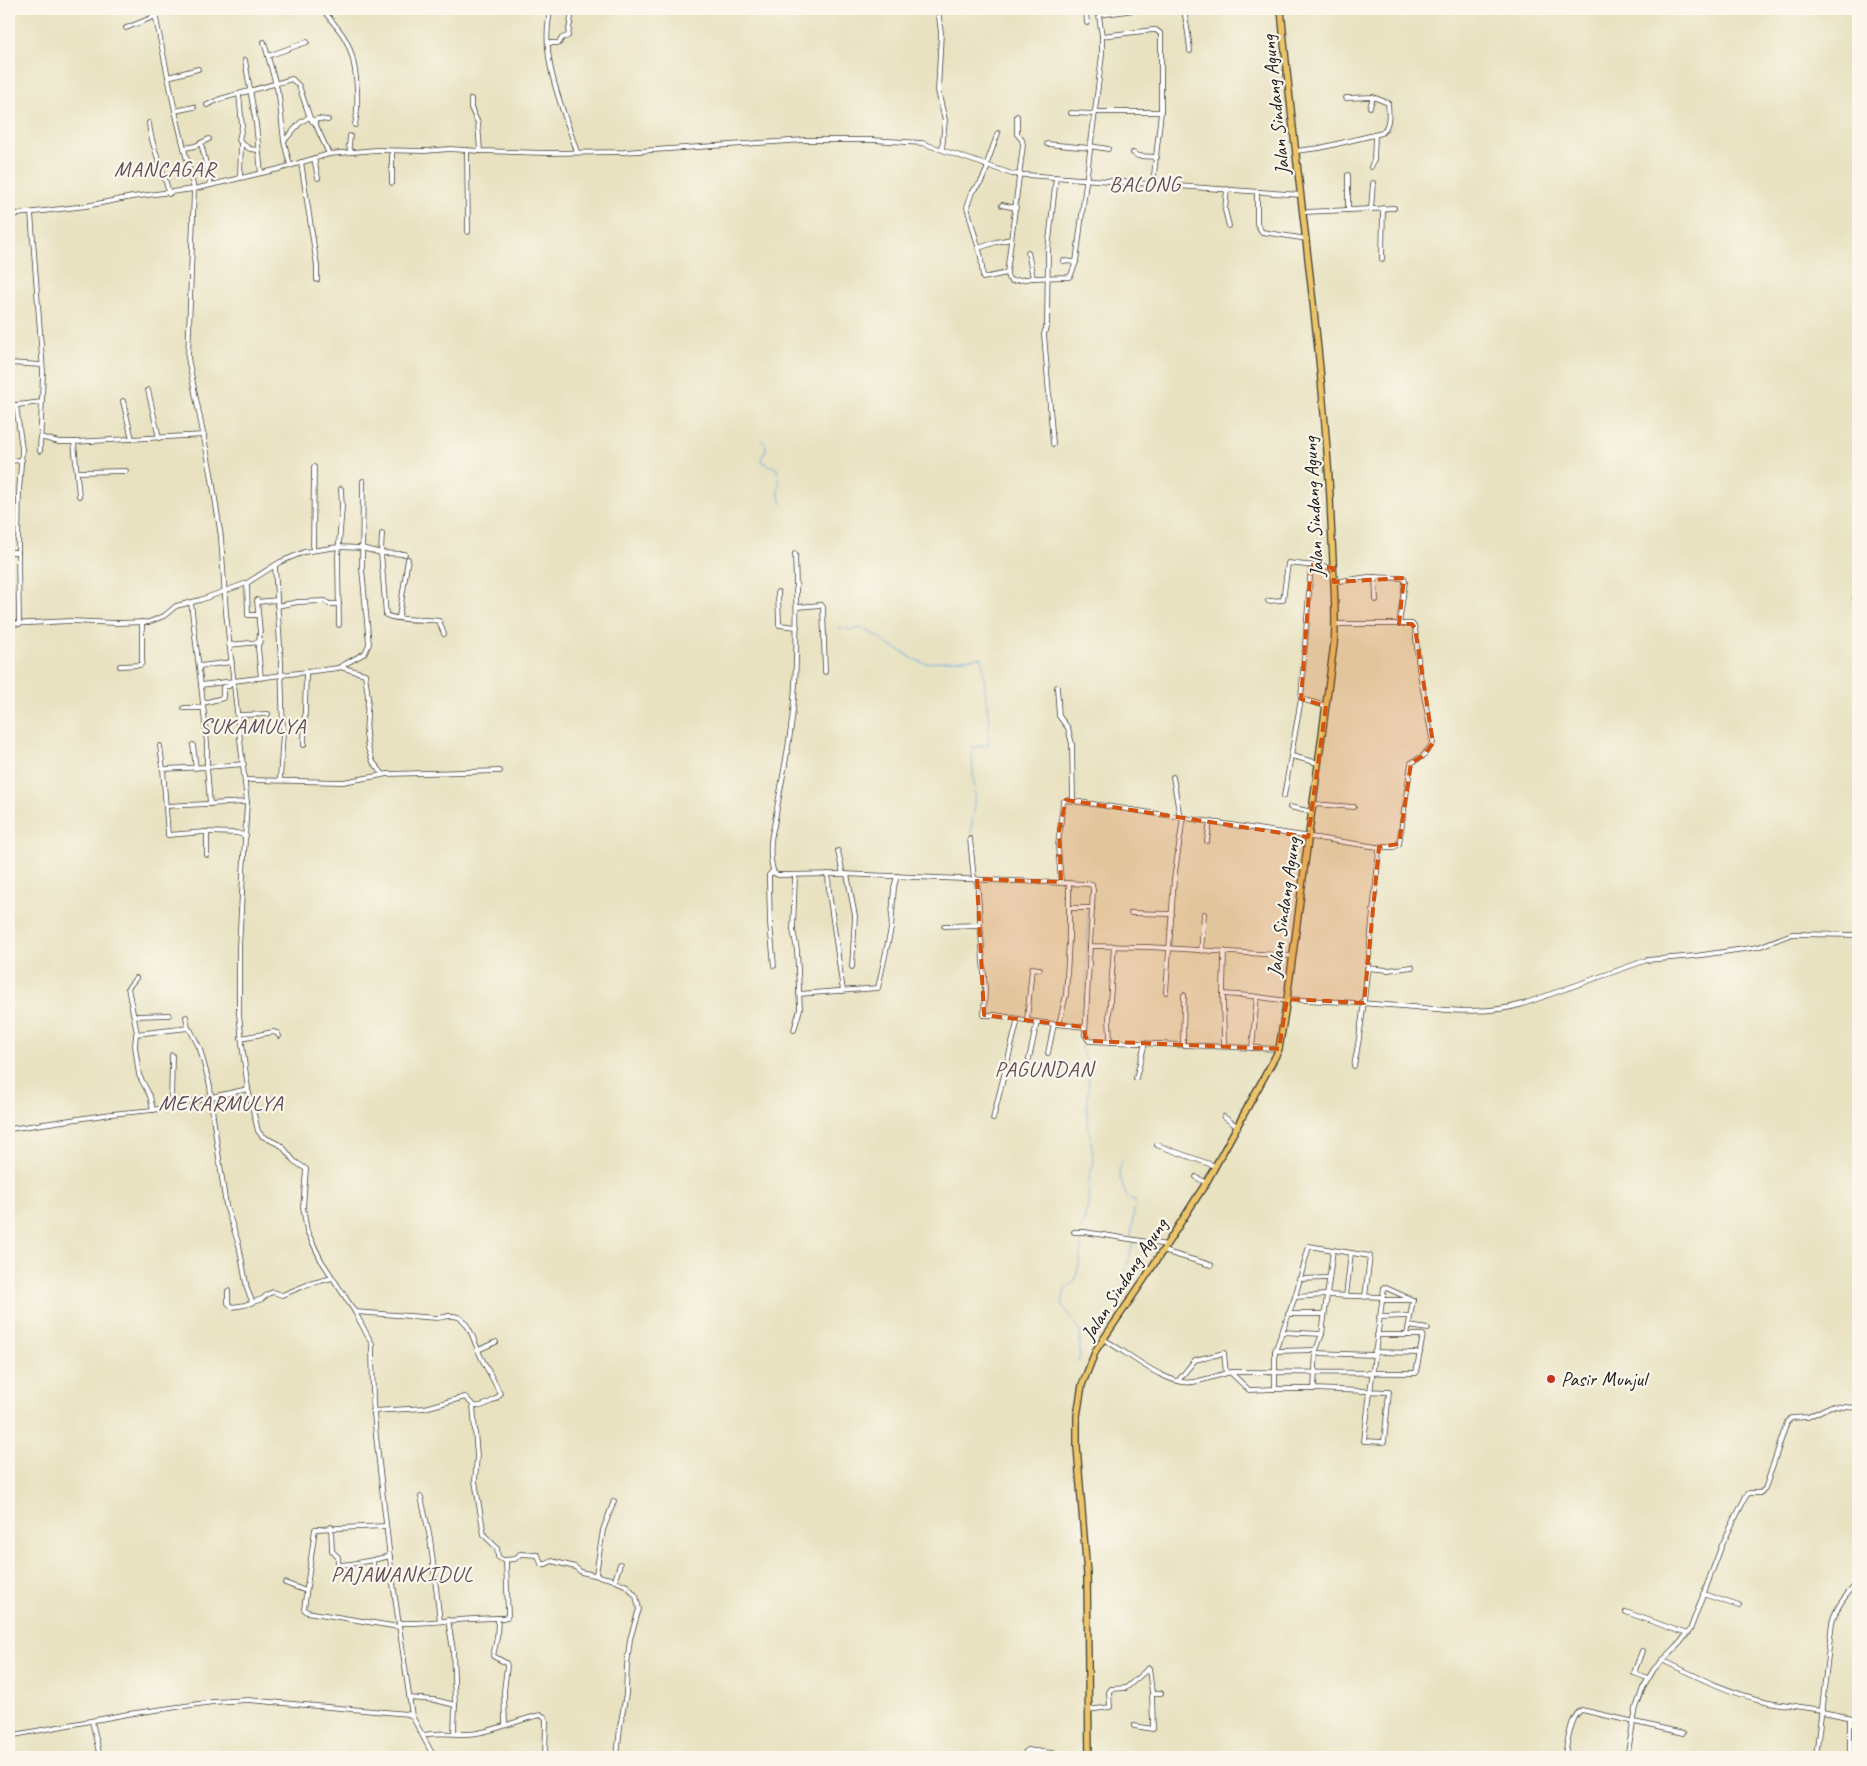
<svg xmlns="http://www.w3.org/2000/svg" width="1867" height="1766" font-family="Caveat,sans-serif">
<style>
.lines{fill:none;stroke-linecap:round;stroke-linejoin:round}
.stream{stroke:#6fa7de;stroke-width:1}
.minor-casing{stroke:#3b3a35;stroke-width:5.5}
.primary-casing{stroke:#3b3a35;stroke-width:8}
.minor{stroke:#fff;stroke-width:4}
.primary{stroke:#edc569;stroke-width:5.5}
.marked{fill:#d4530e;fill-opacity:0.2;stroke:#d4530e;stroke-width:4;stroke-dasharray:10 6;stroke-linejoin:round}
.poi-dot{fill:#c8321e;stroke:#fbf7ec;stroke-width:2}
.labels{text-anchor:middle;stroke-width:4.5;stroke-linejoin:round;paint-order:stroke}
.street-label{font-size:20px;fill:#1c1c1c;stroke:#fbf7ec}
.poi-label{font-size:20px;fill:#1c1c1c;stroke:#fbf7ec;text-anchor:start}
.quarter-label{font-size:22px;letter-spacing:1px;fill:#624c59;stroke:#fbf7ec}
</style>
<rect width="100%" height="100%" fill="#fbf7ec"/>
<filter id="ink" filterUnits="userSpaceOnUse"><feTurbulence type="fractalNoise" baseFrequency=".02" numOctaves="2"/><feDisplacementMap in="SourceGraphic" scale="10" xChannelSelector="R" yChannelSelector="G"/><feConvolveMatrix kernelMatrix="1 2 1 2 8 2 1 2 1" color-interpolation-filters="sRGB"/></filter>
<filter id="wash" filterUnits="userSpaceOnUse"><feTurbulence type="fractalNoise" baseFrequency=".0096" numOctaves="4" result="noise"/><feDisplacementMap in="SourceGraphic" scale="20" xChannelSelector="R" yChannelSelector="G"/><feGaussianBlur stdDeviation="1.12" result="paint"/><feColorMatrix in="noise" values="0 0 0 0 0 0 0 0 0 0 0 0 0 0 0 0 0 1.4 0 .05"/><feComposite in="paint" operator="in"/></filter>
<g filter="url(#wash)">
<rect width="100%" height="100%" fill="#e8e2c1"/>
<g class="lines">
<g class="stream">
<path d="M761 439 766 445V450L761 459 762 462 776 468 780 478 778 492 782 504"/>
<path d="M838 627 851 630 861 628 879 637 890 646 903 652 913 659 925 663 982 657 989 724 988 745 973 747C971 760 974 780 975 794 973 800 975 805 974 811 973 820 971 824 971 833"/>
<path d="M1086 988 1088 910"/>
<path d="M1083 1023 1085 994"/>
<path d="M1122 1160 1119 1169 1120 1177 1127 1198 1135 1201 1131 1237"/>
<path d="M1082 1229 1088 1206 1089 1177 1094 1163 1087 1114 1089 1072 1081 1047 1083 1029"/>
<path d="M1121 1295 1133 1241"/>
<path d="M1078 1361 1080 1356V1331L1062 1305 1065 1289 1075 1281 1080 1261 1082 1235"/>
</g>
</g>
</g>
<g filter="url(#ink)">
<g class="lines">
<g class="minor-casing">
<g id="minor">
<path d="M154 9 175 111 194 189 188 358 211 473 221 537 226 613 247 802 239 947V1014L243 1052 248 1089 258 1131 262 1136 282 1146 294 1161 306 1169 303 1207 307 1231 321 1260 355 1312 372 1344 373 1402 376 1436 392 1576 412 1716"/>
<path d="M323 9C329 19 338 27 344 37 357 58 360 101 355 125"/>
<path d="M551 9C538 56 563 108 577 152"/>
<path d="M938 9 941 33 938 91 945 120 942 149"/>
<path d="M1184 9C1186 23 1189 36 1190 51"/>
<path d="M1207 9 1210 11 1281 9"/>
<path d="M1855 9 1858 24"/>
<path d="M1099 15 1141 9"/>
<path d="M1087 23 1086 12 1098 10"/>
<path d="M126 28 156 16"/>
<path d="M1102 36 1153 30H1156L1161 34V112L1153 184"/>
<path d="M264 42 279 96 284 142 290 165"/>
<path d="M548 43H559L562 38 568 36 571 17"/>
<path d="M268 56 307 42"/>
<path d="M245 60 256 124 261 173"/>
<path d="M168 77 198 69"/>
<path d="M239 94 242 126 239 140 241 143 240 178"/>
<path d="M1346 98 1373 97 1370 107"/>
<path d="M471 99V108L478 123 480 151"/>
<path d="M207 105 220 99 292 79 299 86 310 118 315 123 329 154"/>
<path d="M175 111 194 107"/>
<path d="M1095 112H1161"/>
<path d="M1071 113 1095 114"/>
<path d="M312 121 318 119 328 120"/>
<path d="M149 123C151 148 164 169 169 194"/>
<path d="M350 136 349 146 351 152"/>
<path d="M284 141 300 123 309 117"/>
<path d="M201 143 211 185"/>
<path d="M241 143 250 149 258 150"/>
<path d="M1047 144 1090 148"/>
<path d="M1090 146 1108 149"/>
<path d="M185 148 195 146 209 139"/>
<path d="M467 150 468 232"/>
<path d="M392 151V183"/>
<path d="M1296 151 1320 148 1382 133C1390 126 1389 113 1388 103L1373 97"/>
<path d="M1133 153 1138 156 1157 157"/>
<path d="M314 158 318 178"/>
<path d="M301 162 317 266V280"/>
<path d="M986 166 998 133"/>
<path d="M988 167 981 182 972 192 967 207 981 257 983 278 1007 273 1023 145 1022 140 1017 134V116"/>
<path d="M1371 167 1374 160 1375 135"/>
<path d="M1348 175V210"/>
<path d="M1227 189 1225 210 1229 226"/>
<path d="M1257 192V224L1262 232 1307 239"/>
<path d="M1002 205 1016 208"/>
<path d="M1371 209 1373 183"/>
<path d="M1304 212 1394 208"/>
<path d="M31 213 43 371 40 451"/>
<path d="M9 215 86 206 132 197 194 189 279 169 329 154 376 150 425 151 450 149 480 151 548 153 624 152 805 140H872L922 143 1012 174 1301 195"/>
<path d="M979 248 996 242 1011 239"/>
<path d="M1028 252 1033 278"/>
<path d="M1382 259 1383 208"/>
<path d="M1063 261 1076 262"/>
<path d="M1007 273 1008 278 1012 281 1033 278 1069 277 1071 275 1076 262 1102 55V36L1098 9"/>
<path d="M9 363 42 365"/>
<path d="M148 390 159 438"/>
<path d="M123 401 132 439"/>
<path d="M16 405 22 449 19 492 18 552"/>
<path d="M9 406 42 402"/>
<path d="M40 437 59 442H74L204 435"/>
<path d="M74 442 79 496"/>
<path d="M1053 444 1044 334 1047 324 1048 250 1056 177"/>
<path d="M9 461 22 460"/>
<path d="M77 472 126 471"/>
<path d="M382 534 381 553 405 554"/>
<path d="M313 550 314 467"/>
<path d="M9 552H18L19 624"/>
<path d="M795 554C797 606 798 659 793 711 789 750 780 788 774 826 770 839 769 859 774 873L778 875 843 874 1088 884 1092 885 1093 890 1090 946 1149 947 1292 956"/>
<path d="M1311 565 1301 699 1326 706"/>
<path d="M275 566 281 662 283 733 280 779"/>
<path d="M1375 577 1376 600"/>
<path d="M1334 582 1368 577 1404 578 1405 582 1399 624"/>
<path d="M247 583 248 615H258"/>
<path d="M778 592 779 625 797 627"/>
<path d="M1855 598 1858 599"/>
<path d="M257 600 260 633 258 648 261 678"/>
<path d="M1268 601 1283 600 1288 563 1333 568"/>
<path d="M257 602 277 600"/>
<path d="M191 603 201 685 338 668 365 653 369 644 362 569 363 481"/>
<path d="M277 606 298 602 325 601 329 604H339"/>
<path d="M797 607 821 605 823 607 825 672"/>
<path d="M399 617 408 559"/>
<path d="M9 624 70 621 116 623 149 622 164 616 176 606 200 600 247 583 280 562 304 552 338 547 362 548 381 553 386 615C397 621 425 619 439 621L444 634"/>
<path d="M1336 624H1412L1415 628 1419 669 1433 743 1423 756 1411 763 1399 844 1394 847H1377"/>
<path d="M339 625 338 556 342 507 341 489"/>
<path d="M229 645 260 642"/>
<path d="M120 666 140 665 142 663V622"/>
<path d="M200 666 232 662"/>
<path d="M340 667 365 674 368 697 366 734 368 748 373 762 383 774"/>
<path d="M201 685 207 743V767L244 764"/>
<path d="M1057 687 1059 716 1068 728 1072 744 1073 800"/>
<path d="M203 703 223 698V687L229 686 231 682"/>
<path d="M184 708H203"/>
<path d="M238 715 268 714"/>
<path d="M193 745 196 768"/>
<path d="M304 745 306 673"/>
<path d="M160 746 163 769"/>
<path d="M1292 756 1318 763"/>
<path d="M1173 777 1180 818"/>
<path d="M245 780 343 782 388 774 500 771"/>
<path d="M1284 796 1301 699"/>
<path d="M210 804 207 767 163 769 168 835 205 832 237 833 246 836"/>
<path d="M1313 804 1354 807"/>
<path d="M166 806 247 802"/>
<path d="M1290 807 1312 812"/>
<path d="M207 832V855"/>
<path d="M970 839 974 879"/>
<path d="M1207 841 1210 822"/>
<path d="M838 851 843 874"/>
<path d="M773 871 769 875V881L770 924 774 966"/>
<path d="M828 874 829 892 843 991"/>
<path d="M847 874 855 916 852 967"/>
<path d="M977 879 985 989 984 1015H995L1037 1022 1085 1027"/>
<path d="M1061 882 1058 846 1063 802 1066 800 1377 847 1379 850C1376 885 1372 919 1369 954 1365 992 1362 1029 1354 1066"/>
<path d="M1070 908H1092"/>
<path d="M1131 913 1172 914"/>
<path d="M944 926 980 925"/>
<path d="M1090 946 1085 1035 1089 1041 1279 1049"/>
<path d="M1201 951 1204 914"/>
<path d="M1224 951 1223 994 1252 996 1287 1001"/>
<path d="M1367 968 1388 970 1412 967"/>
<path d="M136 978 128 988 137 1033"/>
<path d="M1166 992 1174 879 1183 818"/>
<path d="M799 994 878 988 891 929 894 887 897 876"/>
<path d="M1223 994 1224 1046"/>
<path d="M1287 999C1325 1001 1363 1003 1401 1006 1440 1009 1484 1016 1523 1004L1647 960 1695 956 1758 947 1792 934 1858 935"/>
<path d="M135 1016 169 1015"/>
<path d="M186 1017 188 1028"/>
<path d="M1027 1020 1032 968 1040 969"/>
<path d="M1059 1024 1066 995 1069 939V883"/>
<path d="M794 1030 800 1009 797 950 793 930 795 875"/>
<path d="M241 1038 273 1032 277 1033 279 1036"/>
<path d="M1110 1042 1109 1016 1114 946"/>
<path d="M1183 1044 1184 995"/>
<path d="M1252 1048 1257 997"/>
<path d="M1048 1053 1054 1024"/>
<path d="M1029 1059 1037 1022"/>
<path d="M1136 1078 1145 1043"/>
<path d="M171 1107 172 1055"/>
<path d="M153 1110 150 1096 139 1075 135 1046 136 1034 188 1028 191 1031 200 1049 210 1086 213 1117 226 1206 239 1245 247 1289 252 1301"/>
<path d="M1224 1117 1238 1127"/>
<path d="M993 1119 1018 1019"/>
<path d="M9 1129 111 1114 153 1110 248 1089"/>
<path d="M1157 1145 1215 1166"/>
<path d="M1196 1177 1206 1183"/>
<path d="M1074 1232H1085L1167 1245"/>
<path d="M1333 1250 1322 1334 1316 1350 1314 1389 1389 1392 1384 1442 1364 1441C1370 1390 1377 1339 1384 1287L1413 1300"/>
<path d="M1163 1251 1211 1265"/>
<path d="M1299 1279 1328 1278"/>
<path d="M228 1291V1303L232 1307 245 1305 262 1299 268 1294 273 1292 282 1295 309 1284 332 1278"/>
<path d="M1346 1296 1351 1253"/>
<path d="M1295 1297 1309 1246 1370 1256 1365 1297"/>
<path d="M1382 1300H1411"/>
<path d="M355 1312 437 1318C444 1318 452 1313 460 1318 471 1325 476 1348 482 1359 488 1371 495 1382 500 1394 498 1399 481 1408 475 1406 472 1405 468 1399 465 1397L425 1408 373 1411"/>
<path d="M1288 1314H1324"/>
<path d="M1379 1317 1410 1316"/>
<path d="M1409 1326 1428 1329"/>
<path d="M1281 1332 1322 1334"/>
<path d="M1407 1335 1413 1300"/>
<path d="M1103 1339C1126 1351 1167 1387 1193 1382 1206 1380 1218 1375 1231 1372L1416 1373 1423 1335H1377"/>
<path d="M478 1350 496 1342"/>
<path d="M1275 1351 1316 1350"/>
<path d="M1374 1352 1420 1353"/>
<path d="M1316 1353 1374 1355"/>
<path d="M1231 1373 1249 1390 1275 1389"/>
<path d="M1178 1381 1195 1360 1224 1353 1226 1373"/>
<path d="M1314 1389H1275V1351L1295 1297 1326 1295 1383 1297"/>
<path d="M421 1497 430 1538 440 1621"/>
<path d="M386 1526 315 1529 304 1609 307 1612 399 1627"/>
<path d="M331 1527 332 1551 338 1557V1565L351 1564 373 1560"/>
<path d="M390 1556 373 1560 374 1575 376 1577 392 1576"/>
<path d="M504 1560 515 1559 520 1554 538 1555 541 1564H546L552 1561 575 1567 581 1572 611 1579 627 1586 636 1596 639 1609 630 1639 627 1665 626 1694 620 1727 617 1757"/>
<path d="M596 1574 603 1530 614 1501"/>
<path d="M615 1580 620 1564"/>
<path d="M285 1583 306 1591"/>
<path d="M1703 1594 1739 1606"/>
<path d="M1626 1612 1687 1634"/>
<path d="M498 1618 497 1638 493 1656 506 1663 507 1666 504 1691 505 1725"/>
<path d="M399 1623C434 1624 468 1617 503 1618L507 1617 508 1615 506 1562 498 1557 497 1548 484 1535 475 1481 477 1456 473 1405"/>
<path d="M1642 1651 1634 1673 1648 1678"/>
<path d="M1662 1660C1695 1676 1729 1693 1765 1701 1784 1705 1803 1707 1822 1710"/>
<path d="M409 1698 435 1700 455 1705 453 1650 448 1620"/>
<path d="M1088 1710 1110 1707 1109 1692 1111 1689 1126 1688 1149 1668 1152 1693H1161"/>
<path d="M1822 1712 1858 1719"/>
<path d="M1850 1718V1757"/>
<path d="M92 1721 100 1757"/>
<path d="M1134 1726 1153 1729 1152 1693"/>
<path d="M454 1733 455 1705"/>
<path d="M423 1735C441 1731 459 1736 477 1733 499 1730 519 1719 541 1715L545 1717 546 1721 545 1757"/>
<path d="M9 1736 128 1714 213 1702 248 1700 408 1714 412 1716 434 1757"/>
<path d="M1025 1757 1026 1751 1027 1750 1086 1757"/>
<path d="M1564 1757C1568 1745 1570 1715 1582 1710L1683 1733"/>
<path d="M1627 1757 1636 1708 1643 1688 1654 1669 1680 1643 1690 1630 1722 1545 1746 1496 1749 1493H1760L1765 1489 1787 1422 1791 1418 1808 1417 1831 1406 1858 1408"/>
<path d="M1816 1757 1832 1622C1837 1605 1847 1594 1858 1582"/>
</g>
</g>
<g class="primary-casing">
<path id="primary" d="M1089 1757 1087 1574 1077 1447V1416L1082 1385 1096 1350 1147 1275 1206 1183 1274 1059 1279 1049 1287 999 1334 644C1336 624 1335 604 1334 584 1333 555 1331 526 1330 497 1321 333 1295 172 1281 9"/>
</g>
<use href="#minor" class="minor"/>
<use href="#primary" class="primary"/>
</g>
</g>
<path class="marked" d="M1311 565 1333 568 1334 582 1404 578 1399 624H1412L1415 628 1433 743 1423 756 1411 763 1399 844 1379 847 1364 1003 1287 999 1279 1049 1091 1041 1085 1037 1084 1027 984 1015 977 879 1061 882 1059 831 1066 800 1308 837 1326 706 1301 699Z"/>
<circle class="poi-dot" cx="1551" cy="1379" r="5"/>
<g class="labels">
<g class="street-label">
<text transform="translate(1275 105) rotate(-96)" y="7">Jalan Sindang Agung</text>
<text transform="translate(1313 507) rotate(-93)" y="7">Jalan Sindang Agung</text>
<text transform="translate(1283 907) rotate(-82)" y="7">Jalan Sindang Agung</text>
<text transform="translate(1124 1279) rotate(-57)" y="7">Jalan Sindang Agung</text>
</g>
<g class="poi-label">
<text x="1561" y="1386">Pasir Munjul</text>
</g>
<g class="quarter-label">
<text x="165" y="176">MANCAGAR</text>
<text x="1145" y="191">BALONG</text>
<text x="253" y="733">SUKAMULYA</text>
<text x="1044" y="1076">PAGUNDAN</text>
<text x="221" y="1110">MEKARMULYA</text>
<text x="402" y="1581">PAJAWANKIDUL</text>
</g>
</g>
<rect width="1867" height="1766" fill="none" stroke="#fbf7ec" stroke-width="30"/>
</svg>
